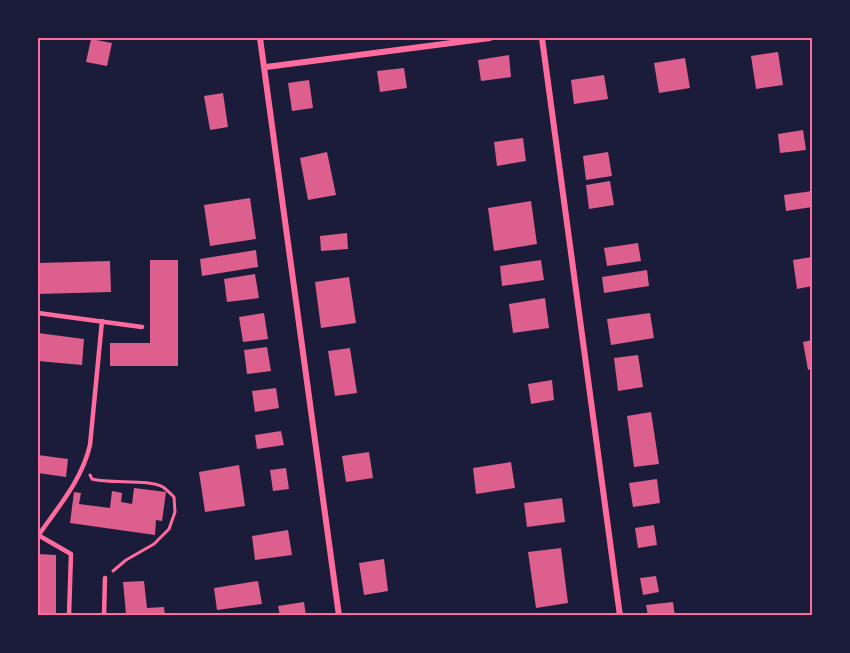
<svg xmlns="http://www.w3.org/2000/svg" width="850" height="653" font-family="'Times New Roman',serif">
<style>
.building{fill:#dd5f8e}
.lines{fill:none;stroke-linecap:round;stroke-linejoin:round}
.path{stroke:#ff6b9d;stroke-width:3}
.service{stroke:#ff6b9d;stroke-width:4.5}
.minor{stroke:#ff6b9d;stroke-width:6}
.neatline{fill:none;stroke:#ff6b9d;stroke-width:2}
</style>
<rect width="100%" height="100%" fill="#1b1b3a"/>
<g class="building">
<path d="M91 39 112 43 107 66 86 62Z"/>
<path d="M778 52 783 85 756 89 751 56Z"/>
<path d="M509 55 511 77 481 81 478 60Z"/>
<path d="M685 58 690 88 659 93 654 63Z"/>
<path d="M404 68 407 88 380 92 377 71Z"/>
<path d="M604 75 608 99 574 104 571 80Z"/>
<path d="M309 80 313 108 292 111 288 83Z"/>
<path d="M223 93 228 127 210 130 204 96Z"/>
<path d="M803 130 806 150 780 153 778 134Z"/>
<path d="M523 138 526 161 497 166 494 142Z"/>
<path d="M327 152 336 195 308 200 300 158Z"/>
<path d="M608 152 612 176 586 180 583 156Z"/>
<path d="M610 181 614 205 589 209 586 185Z"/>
<path d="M812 191V207L786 211 784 195Z"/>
<path d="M250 198 256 239 210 246 204 205Z"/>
<path d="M531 201 537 244 494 251 488 208Z"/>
<path d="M347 233 348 249 321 251 320 236Z"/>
<path d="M638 243 641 261 607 266 604 248Z"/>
<path d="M256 250 258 267 202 276 200 259Z"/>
<path d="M812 257V286L797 289 793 260Z"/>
<path d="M150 260H178V366H110V343H150Z"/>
<path d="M541 260 544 280 502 286 500 266Z"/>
<path d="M110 261 111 292 38 294V263Z"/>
<path d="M647 270 649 286 604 293 602 277Z"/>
<path d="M255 274 259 298 227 302 224 279Z"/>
<path d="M349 277 356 323 321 328 315 282Z"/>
<path d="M545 298 549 328 513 333 509 304Z"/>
<path d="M264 313 268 339 243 342 239 317Z"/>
<path d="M650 313 654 338 611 345 607 319Z"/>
<path d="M38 333 84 339 82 365 38 361Z"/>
<path d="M812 340V369L808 370 803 342Z"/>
<path d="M267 347 271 371 247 374 244 350Z"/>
<path d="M350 348 357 393 335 396 328 351Z"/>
<path d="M638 355 643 387 618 391 614 358Z"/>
<path d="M552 380 554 400 531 404 528 384Z"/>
<path d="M276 388 279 408 255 412 252 391Z"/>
<path d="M651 412 659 464 634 467 627 416Z"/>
<path d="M281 431 284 445 257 449 255 435Z"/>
<path d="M369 452 373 478 346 482 342 456Z"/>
<path d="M38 455 68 459 66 477 38 473Z"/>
<path d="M511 462 515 488 476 494 473 468Z"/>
<path d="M239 465 245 506 205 512 199 472Z"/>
<path d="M286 468 289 489 273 491 270 470Z"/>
<path d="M657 479 660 503 633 507 629 483Z"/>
<path d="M134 488 166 492 162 521 156 520 155 535 70 523 74 492 81 493 79 504 110 508 112 491 122 493 121 502 132 504Z"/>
<path d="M562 498 565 522 527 527 524 503Z"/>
<path d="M654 525 657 545 638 548 635 528Z"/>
<path d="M288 530 292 555 255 560 252 536Z"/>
<path d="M561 548 568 603 536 608 528 552Z"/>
<path d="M38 554 56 555V616H38Z"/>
<path d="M384 559 388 591 364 595 359 563Z"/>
<path d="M656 576 659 592 643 595 640 578Z"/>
<path d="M144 581 147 608 164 607 165 616 126 614 123 582Z"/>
<path d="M258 581 262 604 217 610 214 588Z"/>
<path d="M304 602 306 616H280L278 606Z"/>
<path d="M673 602 675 616H648L646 605Z"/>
</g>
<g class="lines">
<path class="path" d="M90 475 92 479C111 484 149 479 163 487 167 490 171 494 174 497L175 512 169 529 154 544 126 560 113 571"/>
<g class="service">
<path d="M38 313 142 327"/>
<path d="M38 535 71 554 69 616"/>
<path d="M38 536C58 507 82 480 90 445L102 321"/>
<path d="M104 616 105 578"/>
</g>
<g class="minor">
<path d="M260 38 339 616"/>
<path d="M542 38 620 616"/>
<path d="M266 67 490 38"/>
</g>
</g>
<rect width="850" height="653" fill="none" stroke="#1b1b3a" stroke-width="78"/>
<rect x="39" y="39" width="772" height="575" class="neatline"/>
</svg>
